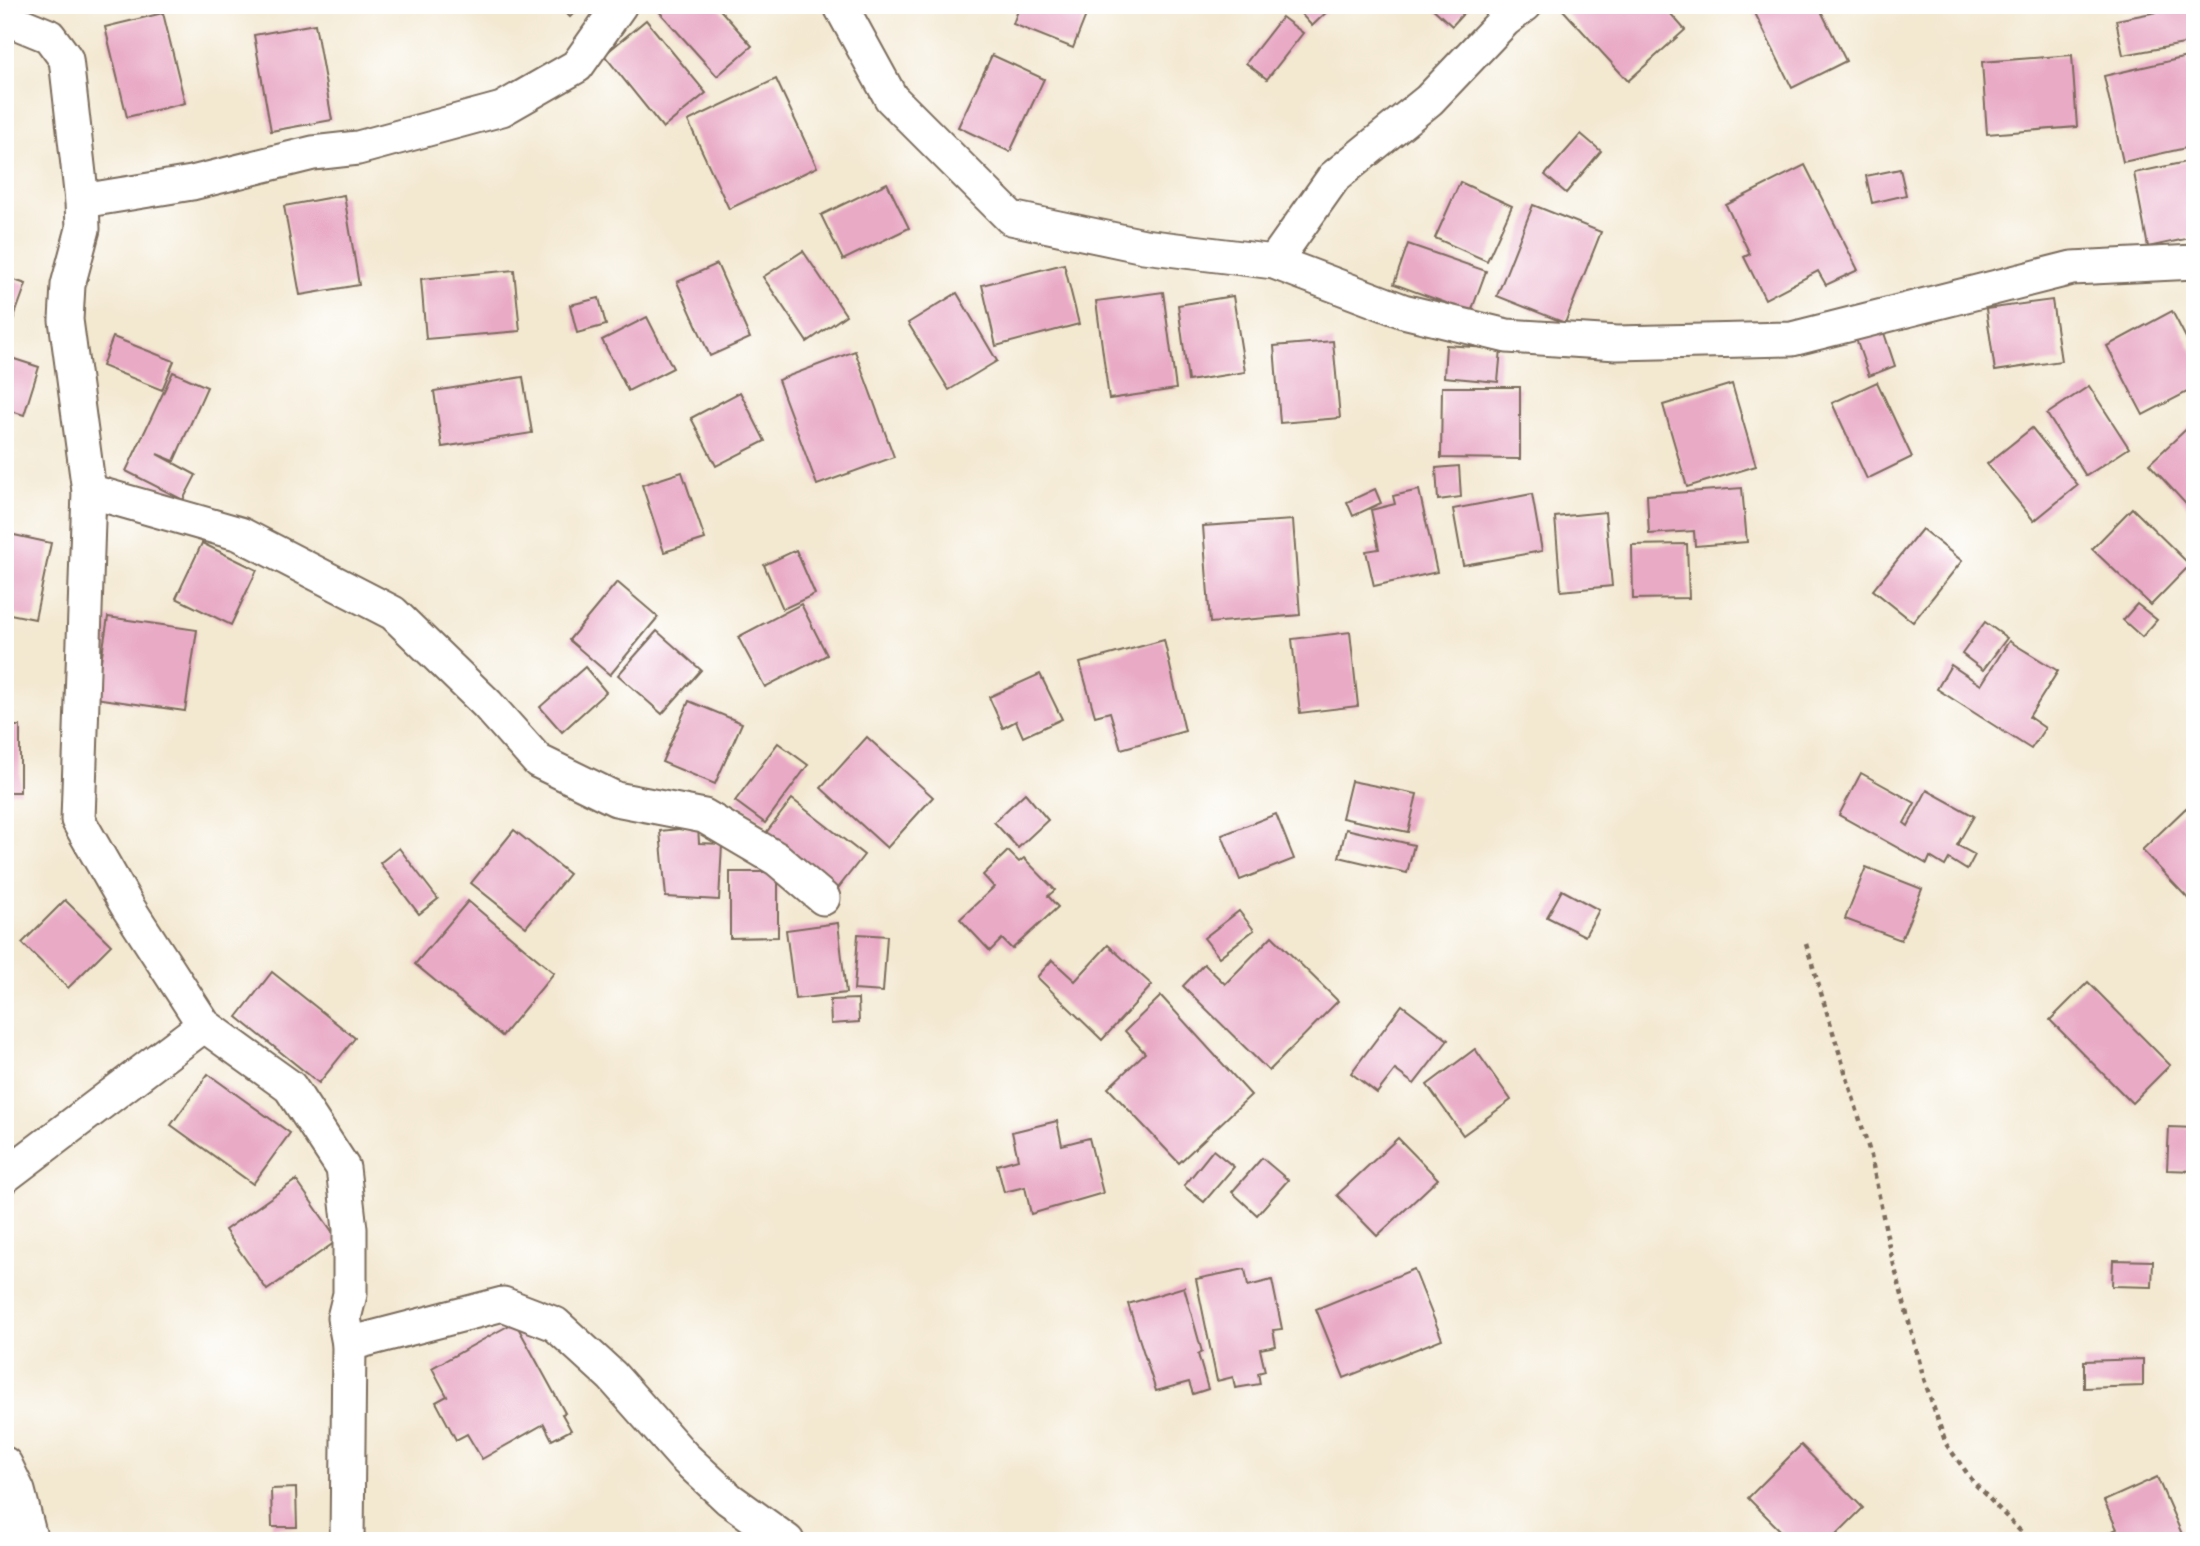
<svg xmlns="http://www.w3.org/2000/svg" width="2200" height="1546" font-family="'EB Garamond',serif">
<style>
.building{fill:#e9aac6}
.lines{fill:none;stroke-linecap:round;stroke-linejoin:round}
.minor-casing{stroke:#7b6c5c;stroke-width:37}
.path{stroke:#7b6c5c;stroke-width:4.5;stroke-dasharray:5 5;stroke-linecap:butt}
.minor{stroke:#fff;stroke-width:33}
</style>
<rect width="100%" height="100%" fill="#fff"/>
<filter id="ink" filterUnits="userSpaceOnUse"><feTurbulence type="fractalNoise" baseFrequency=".0143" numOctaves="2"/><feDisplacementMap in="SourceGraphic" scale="14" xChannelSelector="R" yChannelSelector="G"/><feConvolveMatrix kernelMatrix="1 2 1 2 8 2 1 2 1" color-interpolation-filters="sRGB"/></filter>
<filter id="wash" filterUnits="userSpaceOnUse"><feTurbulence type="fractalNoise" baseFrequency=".00686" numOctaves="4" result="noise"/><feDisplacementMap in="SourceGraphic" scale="28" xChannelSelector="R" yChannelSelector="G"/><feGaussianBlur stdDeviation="1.57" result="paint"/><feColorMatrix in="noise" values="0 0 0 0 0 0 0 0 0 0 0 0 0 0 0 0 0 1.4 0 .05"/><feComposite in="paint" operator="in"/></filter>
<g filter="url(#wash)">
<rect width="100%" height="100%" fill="#f3e8d0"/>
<g id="blocks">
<g class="building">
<path d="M558 5H582L570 17Z"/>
<path d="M659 5H716L752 46 717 76 656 8Z"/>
<path d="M1020 5H1090L1073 48 1013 24Z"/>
<path d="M1293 5H1334L1312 26Z"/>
<path d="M1429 5H1471L1452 26Z"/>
<path d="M1568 5H1663L1685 30 1628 81 1563 10Z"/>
<path d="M1751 5H1818L1846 61 1792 88Z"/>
<path d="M2193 5 2195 42 2123 55 2116 20Z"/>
<path d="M163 13 185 103 127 117 105 27Z"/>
<path d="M1282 17 1303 33 1267 79 1246 63Z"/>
<path d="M646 20 706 93 663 128 604 55Z"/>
<path d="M315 24 332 120 271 131 254 35Z"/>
<path d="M992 55 1044 79 1010 152 958 127Z"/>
<path d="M2072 55 2077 127 1987 134 1982 62Z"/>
<path d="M2187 57 2195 92V146L2123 162 2104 76Z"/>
<path d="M776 79 817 167 729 209 688 121Z"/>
<path d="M1581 134 1601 151 1566 193 1545 175Z"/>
<path d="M2195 160V237L2148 247 2134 173Z"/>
<path d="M1805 165 1858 270 1826 285 1818 271 1765 299 1744 257 1750 254 1726 205Z"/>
<path d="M1900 169 1906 195 1872 203 1866 176Z"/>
<path d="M1460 182 1512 206 1487 261 1435 238Z"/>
<path d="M887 183 909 228 843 260 821 215Z"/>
<path d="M344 195 359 285 300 295 284 206Z"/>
<path d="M1533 205 1601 232 1565 323 1497 296Z"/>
<path d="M1408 244 1486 271 1471 312 1394 284Z"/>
<path d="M803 251 846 315 807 342 763 277Z"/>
<path d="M717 264 750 338 710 356 677 282Z"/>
<path d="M1064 264 1079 324 996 346 982 285Z"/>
<path d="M514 270 520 331 426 339 421 279Z"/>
<path d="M5 277 26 284 12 323 5 320Z"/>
<path d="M1163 292 1176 389 1109 399 1096 301Z"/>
<path d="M957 293 997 361 949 390 908 323Z"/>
<path d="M1233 296 1245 372 1188 381 1178 305Z"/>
<path d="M599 298 606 325 577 333 570 305Z"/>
<path d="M2052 300 2061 361 1995 371 1986 309Z"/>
<path d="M2172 311 2195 355V388L2143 415 2107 346Z"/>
<path d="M647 317 673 368 628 391 602 340Z"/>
<path d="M1883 330 1895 366 1869 376 1856 339Z"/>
<path d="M113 337 174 361 162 390 102 366Z"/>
<path d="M1333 341 1340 418 1280 423 1274 346Z"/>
<path d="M1446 345 1501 349 1498 382 1444 377Z"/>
<path d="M855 351 894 457 817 485 778 380Z"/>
<path d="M5 356 39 367 24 415 5 409Z"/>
<path d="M173 372 207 387 174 461 157 454 196 475 183 500 126 471Z"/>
<path d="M523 377 532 433 442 447 434 391Z"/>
<path d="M1877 382 1912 457 1867 479 1832 403Z"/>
<path d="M1732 384 1756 466 1687 487 1663 405Z"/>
<path d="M2089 386 2129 448 2086 476 2047 414Z"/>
<path d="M1442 387H1520V459L1441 458Z"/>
<path d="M740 392 765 441 716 466 691 418Z"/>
<path d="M2195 421V514L2149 464Z"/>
<path d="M2032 428 2078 485 2034 521 1987 464Z"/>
<path d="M1459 466 1461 497 1438 500 1436 468Z"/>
<path d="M682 472 705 539 664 552 642 485Z"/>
<path d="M1742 488 1747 542 1695 546 1694 531 1649 534 1647 495Z"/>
<path d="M1375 489 1381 503 1353 516 1347 502Z"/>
<path d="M1419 490 1437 572 1374 586 1366 551 1379 549 1371 510 1395 504 1393 496Z"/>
<path d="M1532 494 1542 551 1463 565 1453 509Z"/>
<path d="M2132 508 2190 565 2151 605 2092 549Z"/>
<path d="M1605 512 1612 586 1561 591 1555 517Z"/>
<path d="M1293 520 1300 615 1210 623 1203 526Z"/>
<path d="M1922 529 1962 561 1913 622 1873 590Z"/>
<path d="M5 533 51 543 35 619 5 613Z"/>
<path d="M202 543 257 570 231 625 176 598Z"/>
<path d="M1687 544 1689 598 1633 599 1632 545Z"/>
<path d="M796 550 815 594 783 609 764 565Z"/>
<path d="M617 582 658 617 610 675 569 640Z"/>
<path d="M801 604 827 655 765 687 738 637Z"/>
<path d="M2137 604 2157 620 2142 637 2123 620Z"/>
<path d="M108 617 197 630 185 711 95 698Z"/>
<path d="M1985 622 2007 638 1983 670 1962 654Z"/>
<path d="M657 631 701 670 662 714 618 675Z"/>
<path d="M1350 632 1358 706 1300 713 1292 639Z"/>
<path d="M1164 640 1185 731 1121 749 1110 712 1095 716 1080 663Z"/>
<path d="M2009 641 2058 671 2029 717 2045 728 2031 749 1937 689 1951 665 1981 685Z"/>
<path d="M585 667 606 692 562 732 540 707Z"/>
<path d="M1040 674 1062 719 1023 737 1016 721 1003 728 989 697Z"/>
<path d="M689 701 742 723 715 784 662 762Z"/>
<rect x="5" y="726" width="15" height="66"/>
<path d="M867 737 933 797 887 848 821 788Z"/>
<path d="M778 743 808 765 765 823 735 801Z"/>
<path d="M1861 773 1915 803 1904 823 1908 826 1927 790 1974 816 1957 845 1975 855 1967 870 1949 859 1945 866 1930 857 1927 864 1839 815Z"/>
<path d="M1351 781 1417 794 1408 832 1342 818Z"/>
<path d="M1025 793 1048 820 1018 848 994 822Z"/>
<path d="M792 799 864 855 831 897 759 842Z"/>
<path d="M2186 808 2195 817V906L2142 850Z"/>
<path d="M1276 814 1294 859 1240 880 1222 835Z"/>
<path d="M698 827 699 843 722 844 719 900 666 897 660 831Z"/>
<path d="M1346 829 1414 845 1407 873 1339 857Z"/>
<path d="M514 830 569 874 526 927 471 883Z"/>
<path d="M399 848 438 899 419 914 380 863Z"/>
<path d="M1008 851 1019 862 1024 858 1055 890 1048 896 1058 907 1012 949 1002 939 990 951 960 919 994 887 983 875Z"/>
<path d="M1866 867 1922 889 1901 940 1845 919Z"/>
<path d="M730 872H778V937L730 938Z"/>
<path d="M1562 890 1599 910 1585 936 1547 917Z"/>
<path d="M65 900 111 945 68 988 22 943Z"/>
<path d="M468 901 554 973 502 1036 415 964Z"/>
<path d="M1239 911 1254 930 1219 957 1204 938Z"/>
<path d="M838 923 846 993 795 999 786 930Z"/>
<path d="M858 934 887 936 883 992 854 990Z"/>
<path d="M1272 936 1338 1001 1269 1071 1183 986 1204 964 1225 984Z"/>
<path d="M1108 945 1152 985 1102 1040 1037 977 1052 960 1075 981Z"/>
<path d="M272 972 355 1038 319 1083 237 1017Z"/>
<path d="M2088 982 2170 1065 2132 1103 2050 1020Z"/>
<path d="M1161 996 1251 1095 1179 1163 1108 1088 1145 1053 1125 1031Z"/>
<path d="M858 999 859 1022 831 1024 830 1000Z"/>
<path d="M1402 1005 1448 1040 1414 1084 1395 1070 1377 1093 1351 1073Z"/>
<path d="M1475 1049 1511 1100 1463 1135 1427 1085Z"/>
<path d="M208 1074 290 1133 253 1184 171 1125Z"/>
<path d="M1057 1121 1062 1145 1089 1138 1103 1193 1031 1214 1025 1187 1004 1192 997 1165 1018 1159 1012 1132Z"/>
<path d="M2169 1127 2195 1128V1171L2167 1170Z"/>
<path d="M1398 1138 1438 1179 1377 1236 1337 1195Z"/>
<path d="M1213 1150 1234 1167 1204 1202 1184 1186Z"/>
<path d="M1262 1158 1288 1180 1257 1215 1232 1192Z"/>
<path d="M296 1180 338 1240 267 1290 225 1230Z"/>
<path d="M2113 1260 2153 1261 2152 1287 2112 1286Z"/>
<path d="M1245 1269 1248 1286 1272 1280 1282 1329 1273 1330 1276 1346 1260 1349 1265 1371 1258 1373 1260 1384 1235 1388 1233 1377 1217 1381 1196 1279Z"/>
<path d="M1414 1269 1442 1339 1344 1378 1316 1309Z"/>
<path d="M1184 1287 1202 1352 1198 1354 1208 1389 1193 1394 1189 1382 1156 1391 1128 1304Z"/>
<path d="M515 1322 565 1413 562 1414 571 1430 552 1440 544 1424 482 1459 467 1434 456 1440 436 1402 447 1396 432 1368Z"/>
<path d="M2143 1359V1386L2084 1388V1361Z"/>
<path d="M1801 1445 1863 1508 1830 1541H1791L1748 1498Z"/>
<path d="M2157 1477 2185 1541H2091L2117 1529 2104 1501Z"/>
<path d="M296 1488 297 1527H272L271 1489Z"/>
</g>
</g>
</g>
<g filter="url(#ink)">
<use href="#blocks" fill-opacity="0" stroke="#7b6c5c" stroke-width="2"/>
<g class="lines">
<g class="minor-casing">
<g id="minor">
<path d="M840 5 891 98 1011 218 1144 246 1274 262 1403 311 1507 336 1617 343 1792 339 2072 268 2195 262"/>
<path d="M5 18 49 36 66 59 82 201 192 183 313 153 358 148 502 109 577 66 620 5"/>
<path d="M82 201 83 229 68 285 66 320 89 491 240 534 393 613 487 704 538 761 616 799 704 816 777 859 823 898"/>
<path d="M1274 262 1334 177 1429 100 1505 20 1525 5"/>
<path d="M89 491 78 820 129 909 204 1025 290 1087 343 1168 350 1229V1294L344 1318 349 1344 347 1541"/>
<path d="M5 1176 204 1025"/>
<path d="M349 1344 503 1304 555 1324 612 1376 683 1456 729 1499 787 1541"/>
<path d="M5 1464 18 1491 31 1541"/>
</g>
</g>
<path class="path" d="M1806 944 1871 1156 1889 1246 1924 1379 1946 1444 1975 1484 2030 1541"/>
<use href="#minor" class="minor"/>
</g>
</g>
<rect width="2200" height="1546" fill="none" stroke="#fff" stroke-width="28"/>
</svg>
